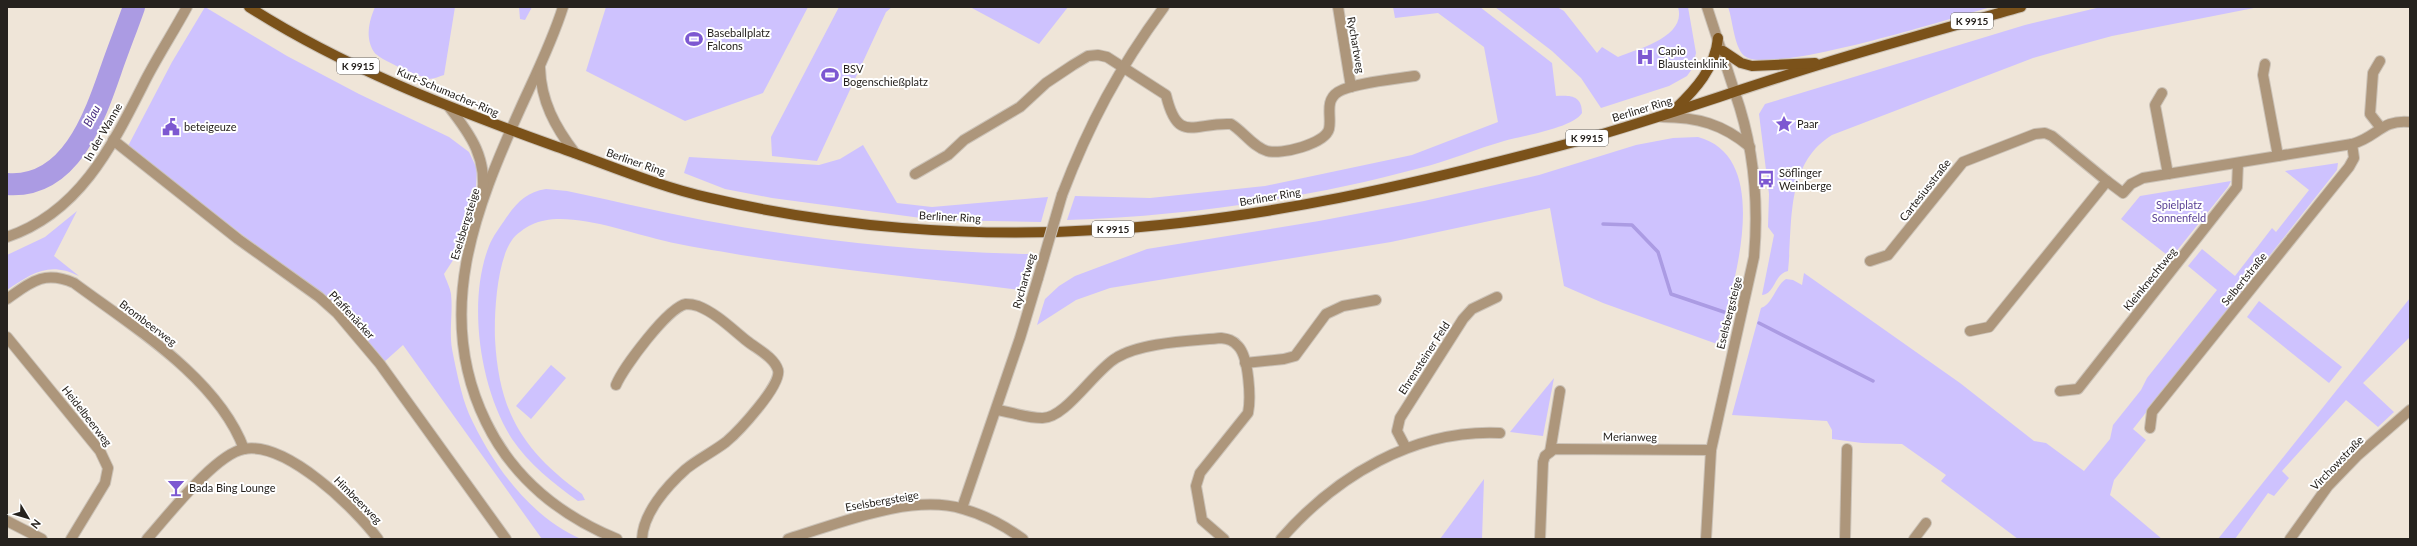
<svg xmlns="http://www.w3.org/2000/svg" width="2417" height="546" font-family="Lato,sans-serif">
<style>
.green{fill:#cec2fe}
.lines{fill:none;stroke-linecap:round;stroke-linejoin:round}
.stream{stroke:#ab9be3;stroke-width:3.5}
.river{stroke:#ab9be3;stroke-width:22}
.minor-casing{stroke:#cbc2b7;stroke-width:12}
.tertiary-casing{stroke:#cbc2b7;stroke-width:12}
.primary-casing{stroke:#cbc2b7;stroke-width:12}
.minor{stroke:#ad967b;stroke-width:10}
.tertiary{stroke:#ad967b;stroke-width:10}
.primary{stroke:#7b521a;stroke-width:10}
.minor-bridge-casing{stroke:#cbc2b7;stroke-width:12;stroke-linecap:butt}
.minor-bridge{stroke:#ad967b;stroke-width:10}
.labels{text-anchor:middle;stroke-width:4;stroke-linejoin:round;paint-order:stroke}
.shield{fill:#fff;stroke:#676462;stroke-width:1}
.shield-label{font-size:10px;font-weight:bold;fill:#26221e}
.poi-label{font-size:11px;fill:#26221e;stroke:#fff;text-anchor:start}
.street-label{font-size:11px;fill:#26221e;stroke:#fff}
.park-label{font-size:11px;fill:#594095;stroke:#fff}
.water-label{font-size:12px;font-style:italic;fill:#4b3184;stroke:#fff}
</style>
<rect width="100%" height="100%" fill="#efe5d8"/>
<g class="green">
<path d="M205 7 287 56 359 94 449 137 469 152 477 169 476 188 459 251 444 274C446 280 450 287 451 294 453 312 449 331 452 349 456 369 461 395 469 414 492 464 529 516 581 539H542L403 345 384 362 353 322 333 303 127 148 172 62Z"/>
<path d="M375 7H455L444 75C440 76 434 79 429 79 420 77 378 59 374 52 365 38 369 21 375 7Z"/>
<path d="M519 7H532L525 20 520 19Z"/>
<path d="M606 7H808L763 93 685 121 586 71Z"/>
<path d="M839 7H892L886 12 817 161 772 156 771 137Z"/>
<path d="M970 7H1068L1039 44Z"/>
<path d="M1393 7H1480L1552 63 1556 96C1570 95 1582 95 1582 113 1573 128 1522 136 1504 141 1476 149 1448 161 1420 168 1305 199 1186 216 1067 220L1075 196 1150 198 1265 186 1412 155 1498 122 1484 47 1438 13 1395 18Z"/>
<path d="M1495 7H1557L1564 11 1597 53 1602 47 1618 57C1638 49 1687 37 1678 7H1688L1696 53 1692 69 1687 76 1669 86 1601 108 1581 78 1552 51Z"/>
<path d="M1728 7H1991C1952 18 1775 74 1746 57 1734 50 1733 20 1728 7Z"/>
<path d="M2101 7H2259L2112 36 2068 48 2033 58 1832 135C1785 164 1793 223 1788 271 1774 274 1775 294 1762 295L1774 235 1768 227 1769 194 1759 114 1765 104 2025 25Z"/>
<path d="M1698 137C1776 158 1732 291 1717 344L1603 303 1564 286 1550 208 1391 242 1110 288 1076 300 1037 325 1045 299 1059 286 1075 276 1147 249 1319 221 1424 201 1539 175 1636 145 1673 138Z"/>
<path d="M863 145 897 203 932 207 1048 197 1041 222 936 220 772 198 725 189 684 173 689 157 819 165 840 159Z"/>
<path d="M2338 163 2337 170 2133 429 2146 440 2114 480 2110 495 2162 539H2018L1941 481 1946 475 1902 444 1862 443 1832 439V430L1827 421 1732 415 1761 308C1773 304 1775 286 1786 279L1793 280 1802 285 1804 273 1960 383 2034 441 2046 443 2084 471 2110 439 2113 425 2141 390 2147 378 2217 290 2188 266 2202 249 2235 276 2272 228 2276 232 2309 190 2285 171Z"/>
<path d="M2231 181 2228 187 2171 258 2121 219 2140 196Z"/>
<path d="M546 189 567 191C620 202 672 215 725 224 825 242 927 252 1029 254L1019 290C926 278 833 270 741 255 715 250 688 247 661 240 626 232 564 208 531 225 526 227 515 235 512 240 497 261 494 313 495 339 499 413 523 451 582 494L585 500 578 501C554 484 528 463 512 439 480 389 467 302 489 246 493 236 500 227 506 218 517 202 527 192 546 189Z"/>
<path d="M77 211 54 256 79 276C49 261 32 273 7 290V255L45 237Z"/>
<path d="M2410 298V337L2363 383 2394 412 2378 427 2346 400 2282 471 2289 478 2274 496 2268 493 2235 539H2218Z"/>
<path d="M2259 301 2342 367 2329 383 2247 317Z"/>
<path d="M551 365 566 378 531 419 516 406Z"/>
<path d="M1554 378 1543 436 1510 432Z"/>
<path d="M1484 479 1482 539H1440Z"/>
</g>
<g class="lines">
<g class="stream">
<path d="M1603 224 1632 225 1658 252 1671 294 1724 312"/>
<path d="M1759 323 1873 381"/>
</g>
<path class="river" d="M7 184C71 189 95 116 112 67 119 47 127 27 134 7"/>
<g class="minor-casing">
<g id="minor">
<path d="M1338 7 1351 87"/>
<path d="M1707 7 1735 93"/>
<path d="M2380 61 2373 73 2370 114 2381 128"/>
<path d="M2265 64 2263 75 2278 156"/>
<path d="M2162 93 2155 105 2168 174"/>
<path d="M113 140 238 239 319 297 337 313 380 364 506 539"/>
<path d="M915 174 948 155 964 140 1020 107 1046 83 1073 65 1088 56 1098 55 1107 57 1166 95C1178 145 1194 122 1231 124 1243 131 1253 147 1267 151 1281 155 1325 144 1329 129 1332 117 1324 101 1338 92 1352 83 1396 79 1415 76"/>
<path d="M1062 195C1089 124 1119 68 1164 7"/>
<path d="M1870 261 1888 255 1963 162 2035 134 2045 133 2052 136 2107 181"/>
<path d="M7 299C31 282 44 270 74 283 132 326 218 378 244 449"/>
<path d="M1970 331 1989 327 2107 181 2123 193 2131 184 2143 178 2352 144C2378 137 2381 119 2410 122"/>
<path d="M7 337 100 451 108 468 105 483 71 539"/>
<path d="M1245 363 1284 359 1295 356 1326 314 1343 306 1376 300"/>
<path d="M616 385C623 368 668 307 686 304 689 304 695 305 698 306 716 313 732 329 747 341 757 349 774 357 778 370 782 385 738 432 726 442 713 452 698 459 686 469 667 486 643 513 642 539"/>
<path d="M2060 391 2078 389 2237 187 2238 163"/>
<path d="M997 410C1011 412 1027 418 1042 418 1065 419 1094 371 1116 358 1141 342 1192 341 1221 338 1228 339 1233 340 1238 346 1249 357 1251 399 1248 413L1200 473 1196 486 1202 520 1224 539"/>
<path d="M2150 428 2152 412 2349 167 2354 158 2352 144"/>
<path d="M1406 448 1397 431 1400 418 1463 319 1472 309 1497 297"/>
<path d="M1550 452 1560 391"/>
<path d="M962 508 1020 338 1038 278"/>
<path d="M7 521 42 539"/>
<path d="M147 539C167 517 215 454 244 449 286 441 355 508 378 539"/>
<path d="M1281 539C1336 476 1414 429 1500 433"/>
<path d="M1540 539 1543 462 1545 456 1554 449 1711 450"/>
<path d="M1845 539 1847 449"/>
<path d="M1914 539 1926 523"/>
<path d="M2290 539 2328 486 2357 456 2410 410"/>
</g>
</g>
<g class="tertiary-casing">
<g id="tertiary">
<path d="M563 7C552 42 536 74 521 107 475 209 433 314 486 422 513 478 561 516 617 539"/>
<path d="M540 68C541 101 555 127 575 153"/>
<path d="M449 107C471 135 488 159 482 197"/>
<path d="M1662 117C1697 117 1723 124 1750 147"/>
<path d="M7 237C81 212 113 144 146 79 159 54 174 31 187 7"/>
<path d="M788 539C838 524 911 493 963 509 985 515 1005 526 1023 539"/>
<path d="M1706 539 1711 450 1754 257C1759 200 1754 147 1735 93"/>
</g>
</g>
<g class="primary-casing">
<g id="primary">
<path d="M249 7C343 67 447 107 552 145 604 163 656 186 710 198 833 227 970 238 1096 230 1259 221 1421 183 1578 141 1661 118 1742 88 1825 63 1890 43 1956 25 2021 7"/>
<path d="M1723 51 1741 63 1752 66 1815 63"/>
<path d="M1675 109C1696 89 1715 68 1718 38"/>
</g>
</g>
<use href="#minor" class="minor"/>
<use href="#tertiary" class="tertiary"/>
<use href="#primary" class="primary"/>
<g class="minor-bridge-casing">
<path id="minor-bridge" d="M1038 278 1062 195"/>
</g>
<use href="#minor-bridge" class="minor-bridge"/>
</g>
<defs>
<g id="stadium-bare" transform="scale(1.38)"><path d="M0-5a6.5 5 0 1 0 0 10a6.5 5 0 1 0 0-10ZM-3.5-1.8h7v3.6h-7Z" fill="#7d58d1" stroke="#fff" stroke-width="2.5" paint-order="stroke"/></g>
<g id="hospital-bare" transform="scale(1.38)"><path d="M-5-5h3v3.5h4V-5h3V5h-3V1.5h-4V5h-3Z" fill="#7d58d1" stroke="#fff" stroke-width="2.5" paint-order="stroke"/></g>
<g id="sight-bare" transform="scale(1.38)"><path d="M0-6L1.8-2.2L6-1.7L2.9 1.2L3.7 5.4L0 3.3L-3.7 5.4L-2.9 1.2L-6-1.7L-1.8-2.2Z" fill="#7d58d1" stroke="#fff" stroke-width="2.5" paint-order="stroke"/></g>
<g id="civic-bare" transform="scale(1.38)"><path d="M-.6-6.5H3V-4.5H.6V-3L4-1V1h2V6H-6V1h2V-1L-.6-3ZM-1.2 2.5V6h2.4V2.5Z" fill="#7d58d1" stroke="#fff" stroke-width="2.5" paint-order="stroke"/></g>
<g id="bus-bare" transform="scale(1.38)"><path d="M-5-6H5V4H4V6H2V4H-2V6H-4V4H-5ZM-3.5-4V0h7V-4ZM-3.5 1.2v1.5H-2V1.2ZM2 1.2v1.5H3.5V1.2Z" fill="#7d58d1" stroke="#fff" stroke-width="2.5" paint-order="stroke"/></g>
<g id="bar-bare" transform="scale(1.38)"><path d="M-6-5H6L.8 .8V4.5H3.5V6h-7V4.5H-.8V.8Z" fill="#7d58d1" stroke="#fff" stroke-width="2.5" paint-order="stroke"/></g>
</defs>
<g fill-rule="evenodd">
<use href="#stadium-bare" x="694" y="39"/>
<use href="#hospital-bare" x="1645" y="57"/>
<use href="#stadium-bare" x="830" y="75"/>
<use href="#sight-bare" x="1784" y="124"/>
<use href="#civic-bare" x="171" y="127"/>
<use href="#bus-bare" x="1766" y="179"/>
<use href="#bar-bare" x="176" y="488"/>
</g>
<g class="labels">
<g class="shield">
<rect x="1951" y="13" width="42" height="16" rx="3"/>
<rect x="337" y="58" width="42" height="16" rx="3"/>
<rect x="1566" y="130" width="42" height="16" rx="3"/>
<rect x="1092" y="221" width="42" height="16" rx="3"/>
</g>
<g class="shield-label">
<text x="1972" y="25">K 9915</text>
<text x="358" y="70">K 9915</text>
<text x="1587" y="142">K 9915</text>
<text x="1113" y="233">K 9915</text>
</g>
<g class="poi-label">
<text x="707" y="37">Baseballplatz<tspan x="707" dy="13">Falcons</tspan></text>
<text x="1658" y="55">Capio<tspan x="1658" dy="13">Blausteinklinik</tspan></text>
<text x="843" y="73">BSV<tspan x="843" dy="13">Bogenschießplatz</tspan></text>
<text x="1797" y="128">Paar</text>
<text x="184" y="131">beteigeuze</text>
<text x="1779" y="177">Söflinger<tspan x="1779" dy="13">Weinberge</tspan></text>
<text x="189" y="492">Bada Bing Lounge</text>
</g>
<g class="street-label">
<text transform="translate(1356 45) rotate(80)" y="4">Rychartweg</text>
<text transform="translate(448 92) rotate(23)" y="4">Kurt-Schumacher-Ring</text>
<text transform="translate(1642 109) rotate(-17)" y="4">Berliner Ring</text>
<text transform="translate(103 132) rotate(-60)" y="4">In der Wanne</text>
<text transform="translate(636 162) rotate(19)" y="4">Berliner Ring</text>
<text transform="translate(1925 190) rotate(-52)" y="4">Cartesiusstraße</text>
<text transform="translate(1270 197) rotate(-10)" y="4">Berliner Ring</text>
<text transform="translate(950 217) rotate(3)" y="4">Berliner Ring</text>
<text transform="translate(465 224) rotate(-73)" y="4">Eselsbergsteige</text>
<text transform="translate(2150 279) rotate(-51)" y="4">Kleinknechtweg</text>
<text transform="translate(2244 279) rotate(-51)" y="4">Selbertstraße</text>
<text transform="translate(1024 281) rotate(-74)" y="4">Rychartweg</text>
<text transform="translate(1729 313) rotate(-76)" y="4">Eselsbergsteige</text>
<text transform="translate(352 315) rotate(47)" y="4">Pfaffenäcker</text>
<text transform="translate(148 323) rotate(37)" y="4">Brombeerweg</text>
<text transform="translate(1424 358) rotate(-57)" y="4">Ehrensteiner Feld</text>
<text transform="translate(87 416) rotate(52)" y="4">Heidelbeerweg</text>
<text transform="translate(1630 437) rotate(1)" y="4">Merianweg</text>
<text transform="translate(2337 463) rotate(-46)" y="4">Virchowstraße</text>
<text transform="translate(358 500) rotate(45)" y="4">Himbeerweg</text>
<text transform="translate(882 501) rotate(-10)" y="4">Eselsbergsteige</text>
</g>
<g class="park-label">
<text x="2179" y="209">Spielplatz<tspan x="2179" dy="13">Sonnenfeld</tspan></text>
</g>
<g class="water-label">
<text transform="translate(92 116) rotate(-62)" y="4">Blau</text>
</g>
</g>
<rect width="2417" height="546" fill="none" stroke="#26221e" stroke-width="16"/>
<g transform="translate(28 518) rotate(128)" stroke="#ffffff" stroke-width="3" paint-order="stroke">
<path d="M0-3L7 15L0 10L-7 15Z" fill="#26221e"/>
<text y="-6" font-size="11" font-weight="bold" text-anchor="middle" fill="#26221e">N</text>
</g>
</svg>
